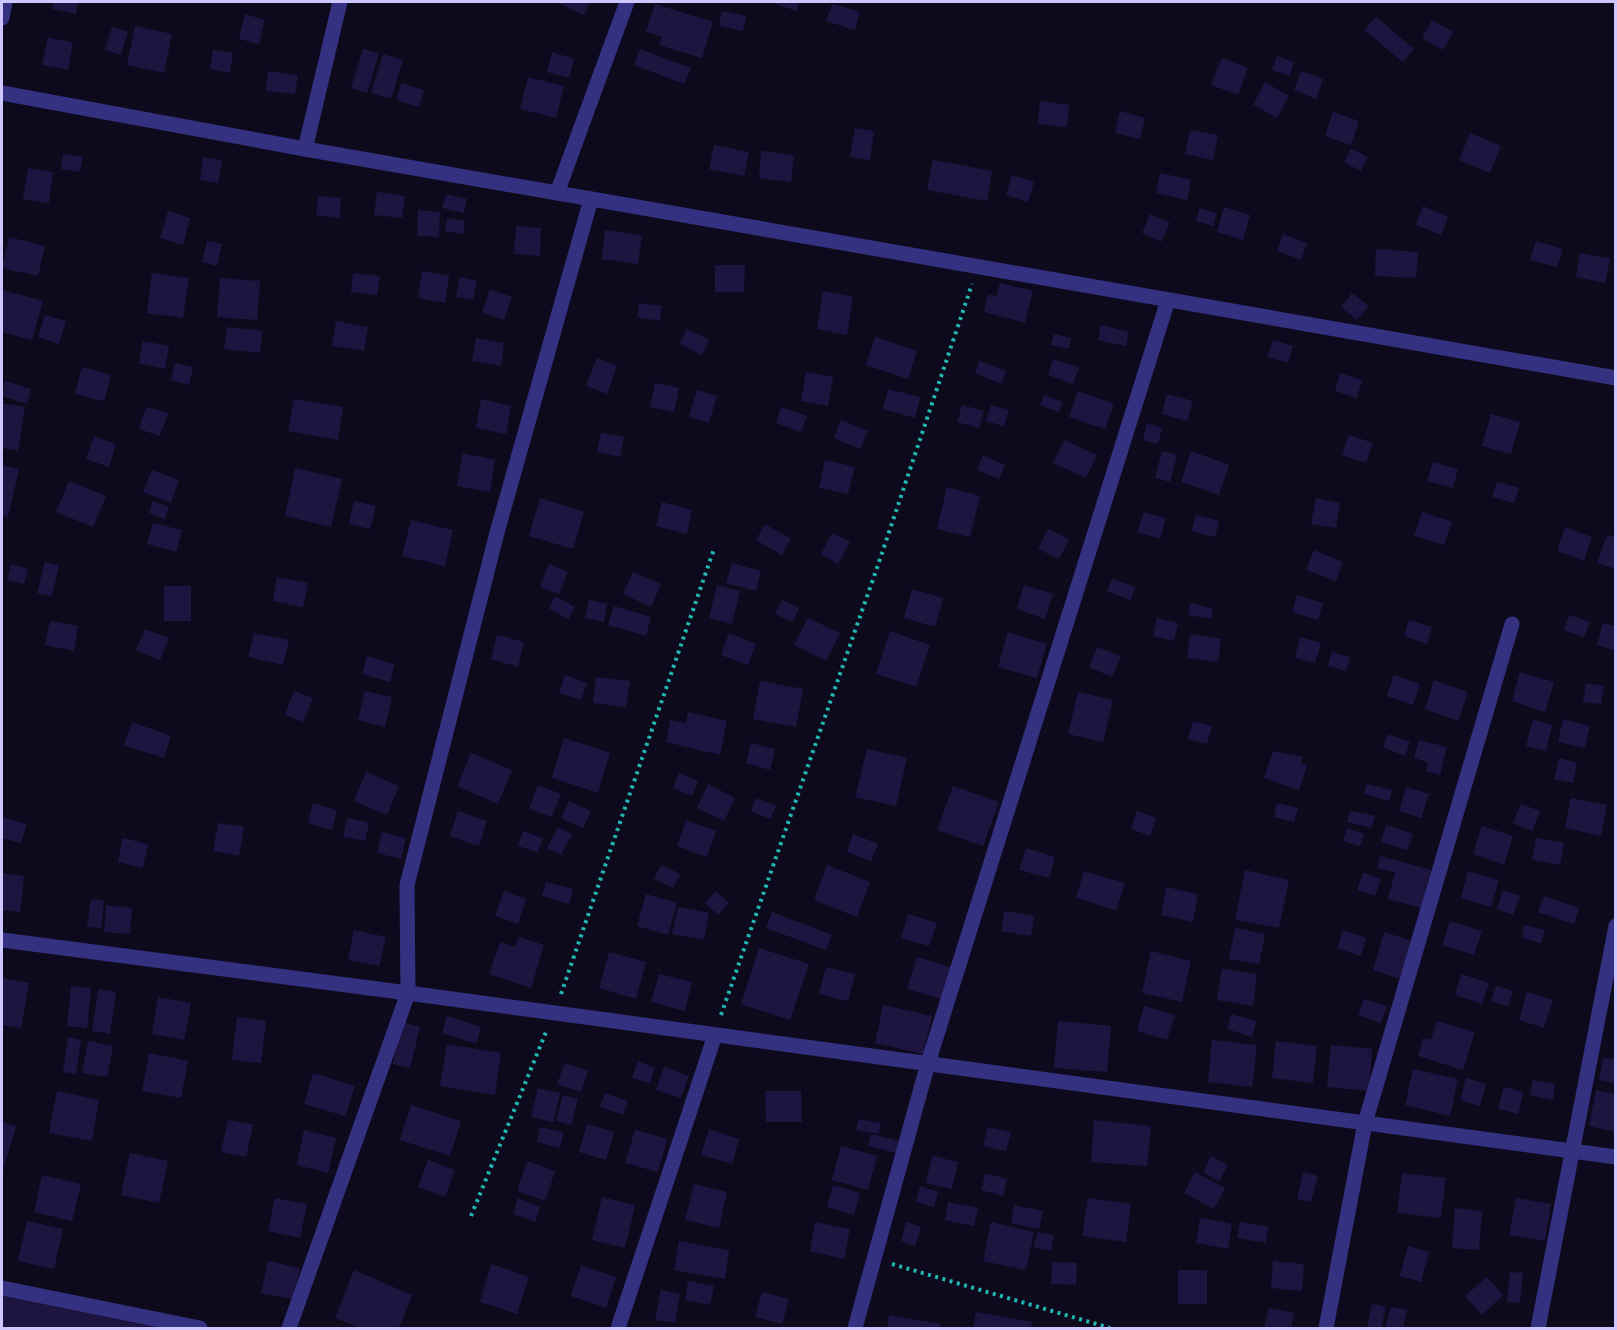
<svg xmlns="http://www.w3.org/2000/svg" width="1617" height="1330" font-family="Commissioner,sans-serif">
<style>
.building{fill:#1e1440}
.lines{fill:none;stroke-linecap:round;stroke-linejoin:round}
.path{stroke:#22b7b0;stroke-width:4;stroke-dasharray:3 4.5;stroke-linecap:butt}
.minor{stroke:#353181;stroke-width:15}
</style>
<rect width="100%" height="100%" fill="#0e0a1e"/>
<g class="building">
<path d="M53 2H78L76 14 52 9Z"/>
<path d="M556 2H590L584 15Z"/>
<path d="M770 2H799L797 11Z"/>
<path d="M655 4 713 22 702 58 659 45 662 37 646 32Z"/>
<path d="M832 4 860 12 855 30 826 21Z"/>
<path d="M722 11 746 16 743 31 719 26Z"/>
<path d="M245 14 265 20 259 44 239 39Z"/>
<path d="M1376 17 1414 49 1403 62 1364 30Z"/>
<path d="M1432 20 1453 32 1443 50 1422 38Z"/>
<path d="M135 26 172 34 164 73 127 65Z"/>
<path d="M112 27 128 32 121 55 105 50Z"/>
<path d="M48 37 73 43 68 70 42 65Z"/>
<path d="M363 49 379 53 367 93 351 88Z"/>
<path d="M640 49 691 68 684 84 634 65Z"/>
<path d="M213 50 233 53 230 73 210 69Z"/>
<path d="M552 52 574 59 569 78 547 72Z"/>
<path d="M383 54 403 60 391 99 371 93Z"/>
<path d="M1277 56 1294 62 1290 76 1272 70Z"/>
<path d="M1222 58 1248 68 1238 95 1211 85Z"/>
<path d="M268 71 298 75 295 94 266 91Z"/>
<path d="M1301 71 1323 79 1316 99 1294 90Z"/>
<path d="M528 77 564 86 556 118 520 109Z"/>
<path d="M1265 82 1289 96 1277 118 1253 105Z"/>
<path d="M402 83 424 90 419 107 396 100Z"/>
<path d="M1040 101 1069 105 1067 127 1038 124Z"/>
<path d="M1120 111 1145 118 1140 139 1115 133Z"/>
<path d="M1333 112 1359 121 1351 145 1325 136Z"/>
<path d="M855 128 874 131 870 160 850 157Z"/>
<path d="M1190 130 1218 135 1213 160 1185 154Z"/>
<path d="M1470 133 1501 146 1490 173 1459 160Z"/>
<path d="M714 145 749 152 744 176 709 169Z"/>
<path d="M1351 149 1368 157 1361 171 1344 162Z"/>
<path d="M761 151 794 155 791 182 759 178Z"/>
<path d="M63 154 83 157 80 172 61 169Z"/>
<path d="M203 157 222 160 218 183 200 180Z"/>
<path d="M933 160 992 171 987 201 927 190Z"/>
<path d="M28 168 53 172 49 203 23 199Z"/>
<path d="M1160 173 1191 180 1187 200 1156 193Z"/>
<path d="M1012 175 1034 182 1028 202 1006 195Z"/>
<path d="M377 192 405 196 402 218 374 215Z"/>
<path d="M446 194 467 199 464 213 442 208Z"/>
<path d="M318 196 341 198 340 218 316 215Z"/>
<path d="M1423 206 1448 217 1441 235 1416 225Z"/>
<path d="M1224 207 1250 215 1243 240 1217 232Z"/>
<path d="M1199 208 1217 213 1213 226 1196 221Z"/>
<path d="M418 210 440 212 439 237 417 236Z"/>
<path d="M168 211 190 218 183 245 160 238Z"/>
<path d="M1150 214 1170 223 1161 242 1142 233Z"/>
<path d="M447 218 465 221 463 234 445 231Z"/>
<path d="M516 226 541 228 540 256 514 254Z"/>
<path d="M605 230 642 235 638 264 602 259Z"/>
<path d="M1283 234 1307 243 1301 260 1277 251Z"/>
<path d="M9 237 45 246 38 276 2 268Z"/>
<path d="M207 241 222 244 217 266 202 262Z"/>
<path d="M1536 241 1563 249 1557 267 1530 260Z"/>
<path d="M1376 249 1418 252 1416 278 1375 276Z"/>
<path d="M1580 253 1610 259 1605 283 1576 277Z"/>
<path d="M715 265H745L744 292H715Z"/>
<path d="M422 271 449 276 445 303 418 298Z"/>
<path d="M152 273 189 278 183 318 147 313Z"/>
<path d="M353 273 380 276 377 295 351 292Z"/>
<path d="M460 277 477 281 473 300 456 297Z"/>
<path d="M220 278 260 281 257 320 217 317Z"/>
<path d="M1000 283 1033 291 1025 323 984 312 988 294 996 297Z"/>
<path d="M490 289 512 297 504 320 482 312Z"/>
<path d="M2 290 43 301 32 340 2 332Z"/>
<path d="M823 291 853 297 847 335 817 329Z"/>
<path d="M1352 293 1369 306 1357 320 1341 307Z"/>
<path d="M639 303 662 306 660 321 637 317Z"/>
<path d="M45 315 66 321 59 344 38 337Z"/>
<path d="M336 321 368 327 364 351 332 346Z"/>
<path d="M1101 325 1129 332 1126 346 1098 340Z"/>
<path d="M227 327 262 331 260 353 224 349Z"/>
<path d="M687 329 709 340 702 355 680 344Z"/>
<path d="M1054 334 1071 338 1069 349 1051 345Z"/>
<path d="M875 337 917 351 908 379 866 365Z"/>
<path d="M476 338 504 343 501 366 472 361Z"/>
<path d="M1273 340 1293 346 1288 363 1267 357Z"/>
<path d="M143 341 169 346 165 369 139 363Z"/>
<path d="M597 358 617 366 607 394 586 386Z"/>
<path d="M1053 359 1079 367 1073 384 1048 375Z"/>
<path d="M979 361 1006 371 1001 384 975 373Z"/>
<path d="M175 363 193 367 189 385 171 380Z"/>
<path d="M82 367 111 375 104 401 75 394Z"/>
<path d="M806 372 833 377 828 406 801 401Z"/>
<path d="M1340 373 1362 380 1357 398 1335 391Z"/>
<path d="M5 381 31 389 27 404 2 396Z"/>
<path d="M655 383 679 388 674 412 650 407Z"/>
<path d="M888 389 920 397 915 418 883 409Z"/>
<path d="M697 390 717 396 709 423 689 417Z"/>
<path d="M1078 391 1114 404 1105 429 1069 417Z"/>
<path d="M1167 394 1193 401 1187 421 1162 414Z"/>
<path d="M1044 395 1063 402 1059 412 1040 405Z"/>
<path d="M294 399 343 407 338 440 288 431Z"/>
<path d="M481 399 511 406 506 434 476 428Z"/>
<path d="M2 403 25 407 18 451 2 448Z"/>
<path d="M962 405 984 411 979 428 957 422Z"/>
<path d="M991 405 1009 410 1004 426 986 421Z"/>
<path d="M146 407 168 413 160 436 139 429Z"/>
<path d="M781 407 807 416 801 432 776 423Z"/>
<path d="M1491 414 1520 422 1511 454 1482 446Z"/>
<path d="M841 420 868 431 860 449 834 438Z"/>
<path d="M1147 423 1162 428 1158 444 1143 440Z"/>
<path d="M601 433 624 437 620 457 597 452Z"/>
<path d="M1349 435 1373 443 1366 463 1342 455Z"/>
<path d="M94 436 116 444 109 467 86 459Z"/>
<path d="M1064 440 1097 455 1086 478 1053 463Z"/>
<path d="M1162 451 1177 455 1170 482 1155 478Z"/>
<path d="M1191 451 1229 465 1219 495 1181 482Z"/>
<path d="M463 453 495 460 490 492 457 486Z"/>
<path d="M983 455 1005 465 999 479 977 470Z"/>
<path d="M825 460 855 467 848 494 819 488Z"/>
<path d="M1433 462 1458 469 1453 488 1427 481Z"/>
<path d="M2 465 19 469 8 517 2 516Z"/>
<path d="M295 468 342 479 331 527 285 516Z"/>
<path d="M152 470 179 480 171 503 143 492Z"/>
<path d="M69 481 106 496 93 527 56 512Z"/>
<path d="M1497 482 1519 488 1514 503 1492 497Z"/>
<path d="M947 487 980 496 970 537 937 529Z"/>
<path d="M540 498 584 512 573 549 529 536Z"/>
<path d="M1316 498 1340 503 1336 528 1311 524Z"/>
<path d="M153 501 169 507 165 519 149 513Z"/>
<path d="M354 501 376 506 370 529 349 524Z"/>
<path d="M662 502 692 510 687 534 656 526Z"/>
<path d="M1144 512 1166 518 1160 539 1137 532Z"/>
<path d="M1422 512 1452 522 1444 545 1414 536Z"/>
<path d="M1196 515 1219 521 1215 537 1192 531Z"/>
<path d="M411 520 453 530 445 566 402 556Z"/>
<path d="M153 523 182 530 176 552 147 544Z"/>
<path d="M765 524 791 539 782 555 756 540Z"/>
<path d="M1565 527 1592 537 1584 561 1557 551Z"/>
<path d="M1048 529 1069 539 1059 559 1038 549Z"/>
<path d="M832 533 850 542 838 564 821 554Z"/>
<path d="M1607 535 1616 538V569L1597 563Z"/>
<path d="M1314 550 1343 562 1336 581 1306 570Z"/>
<path d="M45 562 59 565 52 596 37 593Z"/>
<path d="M732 563 761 571 756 591 726 583Z"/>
<path d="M11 564 28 569 24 584 7 580Z"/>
<path d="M549 564 568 572 559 594 540 587Z"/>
<path d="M633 572 661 584 651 607 623 594Z"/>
<path d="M277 577 308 583 303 607 273 601Z"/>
<path d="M1112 579 1135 587 1131 600 1107 591Z"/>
<path d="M717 585 740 591 732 624 709 618Z"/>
<path d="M1024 585 1053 594 1045 619 1017 609Z"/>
<rect x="164" y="586" width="27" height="35"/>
<path d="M912 589 943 598 935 627 904 618Z"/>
<path d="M1297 595 1323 603 1318 620 1292 612Z"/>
<path d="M555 596 575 607 569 619 549 609Z"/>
<path d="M589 600 607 604 604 622 585 618Z"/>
<path d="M782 600 799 608 793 622 775 614Z"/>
<path d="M1190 603 1213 608 1211 619 1188 615Z"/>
<path d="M614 606 651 617 646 636 608 625Z"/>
<path d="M1569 615 1590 622 1584 637 1564 630Z"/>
<path d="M808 618 840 633 826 661 794 645Z"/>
<path d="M1157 618 1178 623 1174 641 1153 636Z"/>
<path d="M1409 620 1432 627 1427 644 1404 636Z"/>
<path d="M50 621 78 626 74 651 45 645Z"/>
<path d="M1603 623 1616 627V651L1597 645Z"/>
<path d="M145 629 169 638 160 660 136 650Z"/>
<path d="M890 631 930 645 916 687 876 674Z"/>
<path d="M1008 632 1047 644 1037 678 998 667Z"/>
<path d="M254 633 289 640 283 665 248 657Z"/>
<path d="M729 633 756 644 748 665 721 655Z"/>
<path d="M1190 634 1221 639 1218 662 1187 658Z"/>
<path d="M497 635 524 642 518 667 491 659Z"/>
<path d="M1300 637 1321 643 1315 663 1295 658Z"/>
<path d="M1097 647 1121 656 1112 677 1089 667Z"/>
<path d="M1332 652 1350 657 1346 671 1328 666Z"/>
<path d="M367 656 395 664 390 682 362 674Z"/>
<path d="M1520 672 1554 682 1545 712 1512 701Z"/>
<path d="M565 675 587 683 581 700 559 693Z"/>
<path d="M1394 675 1420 684 1413 705 1387 696Z"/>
<path d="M596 677 630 681 626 707 593 703Z"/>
<path d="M1434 680 1468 692 1458 721 1425 709Z"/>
<path d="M760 681 803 689 796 727 753 719Z"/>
<path d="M1586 683 1604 686 1601 704 1583 702Z"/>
<path d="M294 691 313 698 303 722 285 715Z"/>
<path d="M365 691 392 697 385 727 358 720Z"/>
<path d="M1078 692 1113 700 1103 742 1068 734Z"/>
<path d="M688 712 727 721 720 755 666 742 670 720 686 723Z"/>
<path d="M1563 719 1590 726 1585 748 1558 742Z"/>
<path d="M1533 720 1552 725 1546 751 1526 746Z"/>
<path d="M1193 721 1212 726 1207 744 1188 739Z"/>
<path d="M132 722 171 736 164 758 124 745Z"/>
<path d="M1388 734 1410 742 1405 756 1383 747Z"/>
<path d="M564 738 610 753 598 793 552 778Z"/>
<path d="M1419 740 1447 747 1440 775 1426 771 1428 762 1414 758Z"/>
<path d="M751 743 775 749 770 770 746 763Z"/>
<path d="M867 749 907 758 896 806 855 797Z"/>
<path d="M1273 751 1303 757 1301 763 1307 766 1299 790 1264 778Z"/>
<path d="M471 753 512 770 498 804 457 786Z"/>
<path d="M1559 758 1577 763 1573 783 1554 779Z"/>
<path d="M366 772 399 786 387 815 354 801Z"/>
<path d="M679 773 698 781 692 796 673 788Z"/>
<path d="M708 784 735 798 724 821 697 808Z"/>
<path d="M1367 784 1392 790 1389 801 1364 794Z"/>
<path d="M538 785 561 794 552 817 529 809Z"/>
<path d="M953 786 999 802 983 846 937 830Z"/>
<path d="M1406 787 1429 794 1421 818 1399 811Z"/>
<path d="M756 798 776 806 770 819 751 811Z"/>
<path d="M1571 798 1607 805 1601 836 1565 828Z"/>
<path d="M569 801 591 811 583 828 561 818Z"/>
<path d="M313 803 337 810 332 830 308 823Z"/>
<path d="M1277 803 1298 808 1294 822 1274 817Z"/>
<path d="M1521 804 1540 811 1532 831 1513 823Z"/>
<path d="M458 811 487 821 479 846 450 836Z"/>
<path d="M1137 811 1156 818 1150 836 1131 829Z"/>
<path d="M1350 811 1375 816 1372 828 1347 822Z"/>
<path d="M2 817 27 824 21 843 2 838Z"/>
<path d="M347 818 369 823 365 841 343 837Z"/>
<path d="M686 820 716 831 707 857 677 846Z"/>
<path d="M218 823 244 827 239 856 213 851Z"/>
<path d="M1386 825 1413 834 1407 850 1381 842Z"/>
<path d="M1482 826 1513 836 1504 865 1473 854Z"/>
<path d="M558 827 572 834 561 855 547 848Z"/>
<path d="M1347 828 1364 834 1360 846 1343 841Z"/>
<path d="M523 831 543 838 538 852 518 846Z"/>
<path d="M382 832 406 838 401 859 377 853Z"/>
<path d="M853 834 878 844 871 861 847 852Z"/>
<path d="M123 838 148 844 143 868 118 862Z"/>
<path d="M1536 838 1564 843 1560 865 1532 860Z"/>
<path d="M1026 848 1055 857 1049 878 1019 870Z"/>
<path d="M1380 856 1431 870 1421 908 1388 899 1395 872 1377 868Z"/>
<path d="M661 865 680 874 673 888 654 879Z"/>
<path d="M827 865 870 882 857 917 814 900Z"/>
<path d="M1245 870 1289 880 1279 928 1235 920Z"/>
<path d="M1084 871 1125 883 1116 910 1076 898Z"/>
<path d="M1468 871 1499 880 1491 907 1461 898Z"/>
<path d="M1363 872 1381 879 1375 896 1357 890Z"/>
<path d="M2 873 24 876 20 912 2 910Z"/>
<path d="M546 882 573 889 569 904 542 896Z"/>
<path d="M1166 887 1198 894 1193 922 1161 915Z"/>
<path d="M1503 890 1520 896 1513 915 1497 909Z"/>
<path d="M504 891 526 899 518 924 495 916Z"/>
<path d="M716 891 729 903 718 915 705 903Z"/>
<path d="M646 894 677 903 668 935 637 926Z"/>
<path d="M1544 896 1579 908 1574 924 1538 912Z"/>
<path d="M91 899 104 901 101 928 87 927Z"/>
<path d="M106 905 132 908 130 934 104 932Z"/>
<path d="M678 907 709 913 704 940 672 934Z"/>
<path d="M1004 911 1034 916 1031 936 1002 931Z"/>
<path d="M772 912 832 935 826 950 766 928Z"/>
<path d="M908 914 937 923 929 946 901 938Z"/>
<path d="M1450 921 1482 931 1474 955 1442 945Z"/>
<path d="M1524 925 1545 930 1541 943 1522 938Z"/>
<path d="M1235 928 1265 934 1259 964 1229 959Z"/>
<path d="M354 930 386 937 379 966 348 960Z"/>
<path d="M1343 930 1366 938 1361 956 1337 948Z"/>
<path d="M1384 932 1412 941 1400 979 1373 970Z"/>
<path d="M519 937 544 945 531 988 489 974 500 942 515 947Z"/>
<path d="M759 948 809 964 790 1020 741 1004Z"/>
<path d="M1151 951 1191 961 1182 1002 1142 993Z"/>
<path d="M609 952 646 962 636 999 599 988Z"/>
<path d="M917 957 956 969 947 1001 907 989Z"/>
<path d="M826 967 855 974 848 1001 819 994Z"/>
<path d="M1222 969 1257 974 1253 1006 1217 1000Z"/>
<path d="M659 974 692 982 685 1011 651 1002Z"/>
<path d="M1461 974 1489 983 1482 1004 1455 995Z"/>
<path d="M2 978 29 983 21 1028 2 1025Z"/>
<path d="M71 986 91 988 87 1028 67 1026Z"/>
<path d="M1496 986 1513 991 1508 1006 1491 1001Z"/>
<path d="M98 989 116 992 110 1034 92 1031Z"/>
<path d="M1527 992 1553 1000 1544 1028 1519 1020Z"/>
<path d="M158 997 191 1003 184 1040 152 1034Z"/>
<path d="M1364 999 1387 1006 1381 1023 1358 1015Z"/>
<path d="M883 1005 932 1016 923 1054 875 1043Z"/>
<path d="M1144 1006 1175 1015 1167 1040 1137 1031Z"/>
<path d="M1231 1014 1256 1021 1252 1037 1227 1029Z"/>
<path d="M447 1016 481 1027 476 1044 442 1033Z"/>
<path d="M237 1017 266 1021 261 1063 232 1060Z"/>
<path d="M1058 1021 1111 1026 1107 1072 1054 1068Z"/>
<path d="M1437 1021 1475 1032 1463 1070 1418 1056 1423 1038 1431 1040Z"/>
<path d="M402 1022 420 1027 410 1068 393 1064Z"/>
<path d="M68 1037 81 1040 76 1074 63 1072Z"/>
<path d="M1212 1040 1257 1045 1252 1087 1208 1082Z"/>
<path d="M88 1041 113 1046 107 1077 82 1073Z"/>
<path d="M1276 1041 1317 1046 1313 1083 1272 1078Z"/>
<path d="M447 1044 501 1053 495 1095 440 1086Z"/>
<path d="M1331 1045 1372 1049 1369 1091 1327 1087Z"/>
<path d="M149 1053 188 1061 181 1098 142 1091Z"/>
<path d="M1603 1058 1616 1059V1083L1599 1080Z"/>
<path d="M638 1061 655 1068 650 1083 632 1078Z"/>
<path d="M565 1063 588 1071 581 1092 557 1084Z"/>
<path d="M664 1067 689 1076 681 1098 656 1090Z"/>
<path d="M1413 1069 1458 1079 1450 1116 1405 1105Z"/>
<path d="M313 1073 355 1086 345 1116 304 1104Z"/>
<path d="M1466 1078 1486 1084 1480 1106 1460 1100Z"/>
<path d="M1533 1080 1555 1084 1553 1100 1530 1095Z"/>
<path d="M1504 1087 1524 1092 1518 1114 1498 1109Z"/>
<path d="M538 1088 560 1093 553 1122 531 1117Z"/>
<path d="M1596 1090 1616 1094V1132L1589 1126Z"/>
<path d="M57 1091 99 1100 92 1141 49 1133Z"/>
<path d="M765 1091H801L802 1122H766Z"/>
<path d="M605 1093 628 1101 623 1115 600 1107Z"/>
<path d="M563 1095 578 1099 571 1125 556 1121Z"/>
<path d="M411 1105 461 1121 450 1156 400 1140Z"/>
<path d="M859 1119 881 1123 879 1134 856 1130Z"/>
<path d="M228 1120 253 1125 246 1157 221 1152Z"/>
<path d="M1094 1120 1151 1126 1147 1166 1091 1162Z"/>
<path d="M2 1122 16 1126 2 1174Z"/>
<path d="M587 1124 614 1132 606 1160 579 1152Z"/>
<path d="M540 1127 564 1132 560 1148 537 1142Z"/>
<path d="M988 1127 1011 1132 1006 1151 983 1146Z"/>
<path d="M709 1129 739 1139 732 1164 701 1155Z"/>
<path d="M304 1130 336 1138 328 1173 297 1165Z"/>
<path d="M635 1130 667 1139 658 1172 625 1163Z"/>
<path d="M871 1134 900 1141 896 1153 868 1146Z"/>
<path d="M841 1146 877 1156 868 1190 832 1180Z"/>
<path d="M130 1153 168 1161 159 1203 121 1195Z"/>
<path d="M932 1156 958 1162 952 1189 926 1183Z"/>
<path d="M1211 1156 1228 1165 1219 1181 1203 1172Z"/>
<path d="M428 1160 455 1170 445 1197 418 1187Z"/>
<path d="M527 1161 555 1171 545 1201 517 1191Z"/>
<path d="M1195 1172 1225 1188 1214 1209 1184 1193Z"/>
<path d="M1303 1172 1318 1176 1311 1202 1297 1199Z"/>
<path d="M985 1173 1007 1179 1003 1196 981 1190Z"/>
<path d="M1402 1173 1446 1178 1441 1218 1397 1213Z"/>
<path d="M42 1175 81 1184 72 1221 34 1212Z"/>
<path d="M694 1184 727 1192 719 1228 685 1220Z"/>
<path d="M833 1185 860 1193 854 1215 827 1207Z"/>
<path d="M920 1186 938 1192 934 1207 916 1202Z"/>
<path d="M602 1197 635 1205 625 1248 592 1240Z"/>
<path d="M275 1198 307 1204 300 1238 268 1231Z"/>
<path d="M518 1198 540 1207 535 1222 513 1214Z"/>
<path d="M1088 1198 1131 1204 1126 1242 1082 1236Z"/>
<path d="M1516 1198 1551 1204 1545 1241 1509 1235Z"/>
<path d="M948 1202 978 1208 974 1226 945 1220Z"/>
<path d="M1014 1205 1043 1211 1039 1229 1011 1223Z"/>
<path d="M1455 1208 1482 1211 1479 1250 1452 1248Z"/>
<path d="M1200 1218 1232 1224 1228 1249 1196 1243Z"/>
<path d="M27 1221 63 1229 54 1269 18 1261Z"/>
<path d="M815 1222 850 1229 844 1259 810 1251Z"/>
<path d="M906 1222 921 1227 915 1246 901 1241Z"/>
<path d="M991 1222 1034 1232 1026 1270 983 1261Z"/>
<path d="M1240 1222 1268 1227 1266 1243 1237 1238Z"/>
<path d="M1037 1232 1054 1235 1051 1251 1034 1248Z"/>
<path d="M679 1241 729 1250 725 1279 674 1270Z"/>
<path d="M1408 1246 1429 1252 1421 1282 1400 1276Z"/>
<path d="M268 1261 300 1268 293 1299 261 1293Z"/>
<path d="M1273 1261 1304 1264 1302 1291 1271 1288Z"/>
<path d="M1052 1262 1077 1263 1076 1285 1051 1284Z"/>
<path d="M491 1264 529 1277 517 1314 480 1302Z"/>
<path d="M581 1265 616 1277 606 1308 571 1296Z"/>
<path d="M354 1270 412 1295 399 1328H361L335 1318Z"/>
<rect x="1178" y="1270" width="29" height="34"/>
<path d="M1510 1272 1523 1273 1520 1303 1507 1302Z"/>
<path d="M1487 1277 1503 1295 1482 1315 1465 1296Z"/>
<path d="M688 1281 714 1286 710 1305 685 1300Z"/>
<path d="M661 1290 680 1294 675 1323 655 1320Z"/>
<path d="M2 1292 168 1328H2Z"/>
<path d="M762 1292 789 1299 782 1324 755 1317Z"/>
<path d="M1372 1304 1386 1307 1381 1328H1367Z"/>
<path d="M1391 1307 1407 1310 1403 1328H1385Z"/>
<path d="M1269 1308 1294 1313 1291 1328H1264Z"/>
<path d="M976 1312 1033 1322 1031 1328H973Z"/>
<path d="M889 1315 940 1324 939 1328H887Z"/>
</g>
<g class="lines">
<g class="path">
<path d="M561 994 714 549"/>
<path d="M721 1015 878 565 972 284"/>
<path d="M471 1216 546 1032"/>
<path d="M892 1264 1110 1328"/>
</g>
<g class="minor">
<path d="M2 18 5 2"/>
<path d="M2 93 305 149 1616 378"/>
<path d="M305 149 340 2"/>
<path d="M557 193 627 2"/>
<path d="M2 940 408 993 1616 1157"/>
<path d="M2 1288 200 1328"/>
<path d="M289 1328 408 993 407 885 498 529 591 199"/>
<path d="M618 1328 715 1035"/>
<path d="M855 1328 928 1063 1168 300"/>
<path d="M1326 1328 1365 1123 1512 624"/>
<path d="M1538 1328 1616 926"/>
</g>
</g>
<rect width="1617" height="1330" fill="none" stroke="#cec7ff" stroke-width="6"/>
</svg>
